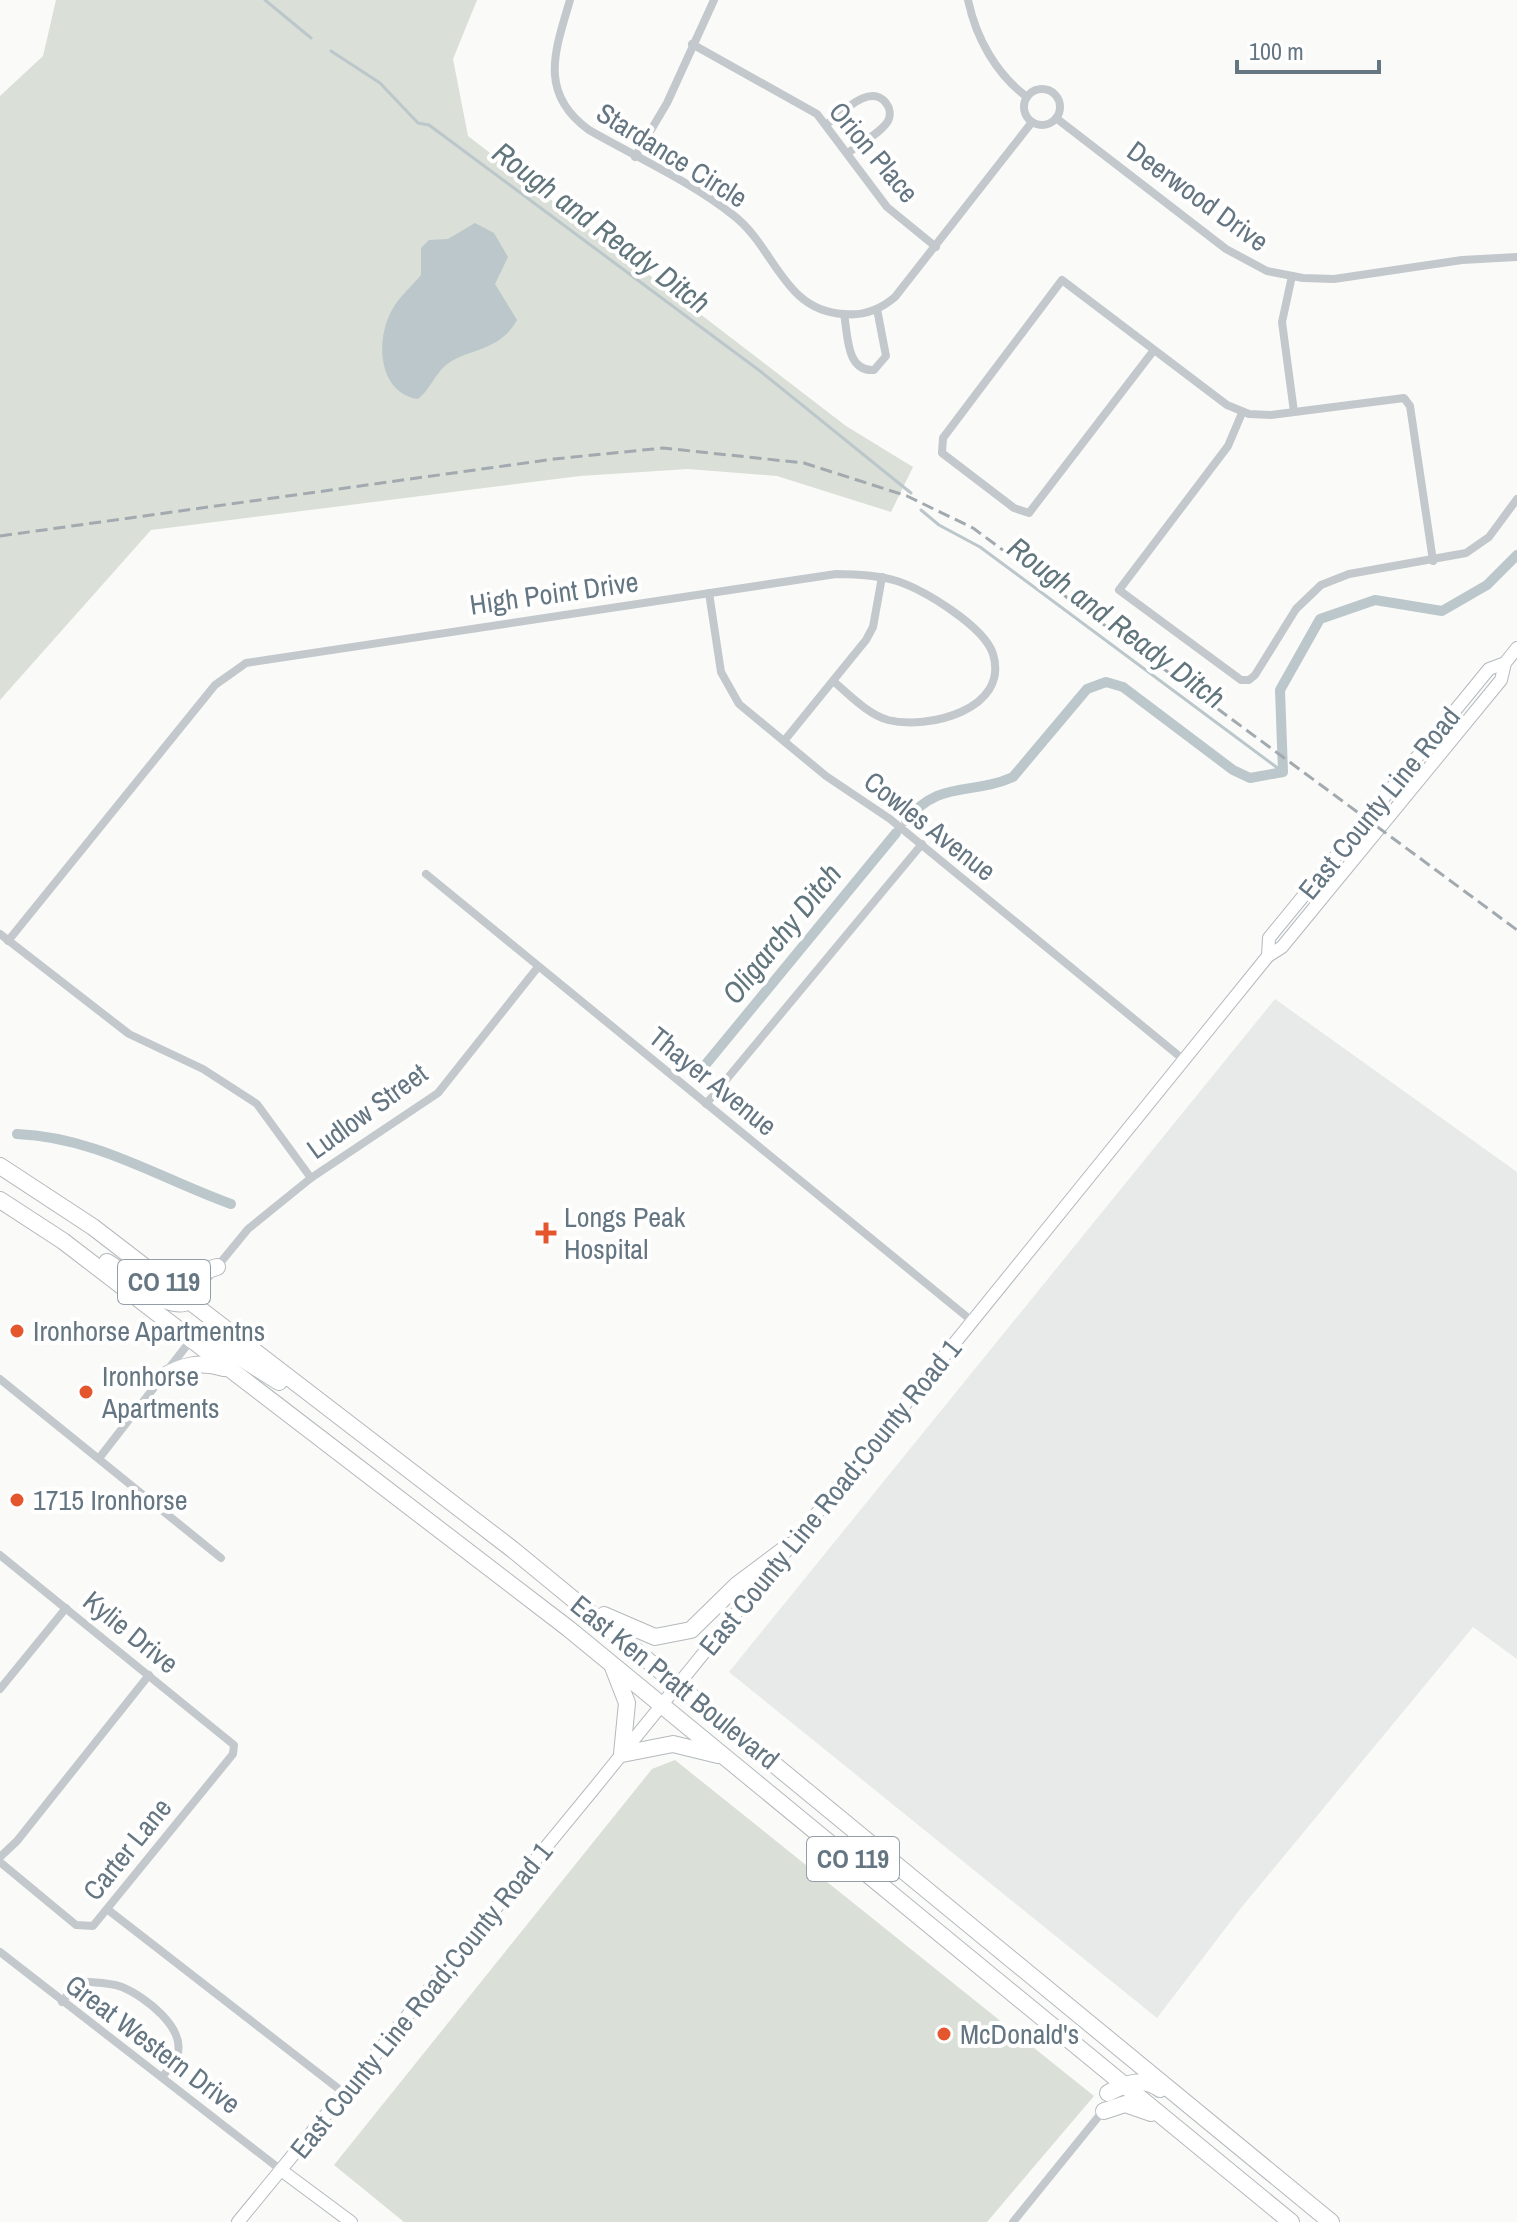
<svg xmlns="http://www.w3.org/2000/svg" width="1517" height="2222" font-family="'Archivo Narrow',sans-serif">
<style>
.built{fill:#e8e9e9}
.green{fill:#dadfd7}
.water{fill:#bbc7cb}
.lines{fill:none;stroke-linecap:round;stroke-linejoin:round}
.stream{stroke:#bbc7cb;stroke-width:3}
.canal{stroke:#bbc7cb;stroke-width:10}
.secondary-casing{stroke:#b3babf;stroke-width:14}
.highway-casing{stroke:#b4b9bd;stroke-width:18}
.street{stroke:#c3c8cc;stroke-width:8}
.secondary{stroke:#fff;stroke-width:12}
.highway{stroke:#fff;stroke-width:16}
.rail{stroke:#a2aab0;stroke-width:3;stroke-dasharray:12 6;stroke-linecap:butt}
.poi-dot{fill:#e4572e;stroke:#fff;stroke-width:3}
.labels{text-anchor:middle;stroke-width:8;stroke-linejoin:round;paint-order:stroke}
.shield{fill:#fff;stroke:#939fa8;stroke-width:2}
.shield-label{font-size:26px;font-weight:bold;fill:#657683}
.street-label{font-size:28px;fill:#657683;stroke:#fff}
.poi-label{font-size:28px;fill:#657683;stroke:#fff;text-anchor:start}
.water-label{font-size:30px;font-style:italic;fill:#60757c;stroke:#fff}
</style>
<rect width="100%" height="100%" fill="#fafaf8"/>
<path class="built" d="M1275 999 1517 1172V1659L1473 1627 1241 1908 1157 2018 729 1672Z"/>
<g class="green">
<path d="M56 0H477L453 59 468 136 846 426 913 467 891 512 777 476 688 469 580 476 151 530 0 700V96L43 56Z"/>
<path d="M675 1760 1094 2096 987 2222H404L334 2165 652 1769Z"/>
</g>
<path class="water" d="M475 223 494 233 508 257 495 284 517 320C497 356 460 347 441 370 432 380 430 389 418 399 378 393 375 340 392 310 399 297 412 286 421 275V248L429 240 448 239Z"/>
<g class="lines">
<g class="stream">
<path d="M265 0 311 38"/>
<path d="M331 51 380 83 418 123 429 125 760 371 911 493"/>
<path d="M921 510 939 525 980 547 1283 772"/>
</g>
<g class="canal">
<path d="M906 821C939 779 971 796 1013 777L1087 689 1106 682 1123 687 1233 770 1250 778 1283 772 1280 690 1320 619 1375 600 1442 611 1487 585 1517 555"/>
<path d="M706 1064 896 833"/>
<path d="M17 1134C95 1137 159 1178 231 1204"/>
</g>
<g class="secondary-casing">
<g id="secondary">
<path d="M1268 956 1269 938 1489 669 1505 663"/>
<path d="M281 2170 351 2222"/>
<path d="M238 2222 592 1791 1268 956 1282 947 1501 680 1505 663 1517 648"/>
</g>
</g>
<g class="highway-casing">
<g id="highway">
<path d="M0 1166 93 1227 512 1549 1331 2222"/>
<path d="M0 1200 63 1241 569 1629 1291 2222"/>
<path d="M107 1262C127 1273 167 1314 189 1301"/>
<path d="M153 1270 185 1277 217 1267"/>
<path d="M192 1340 203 1336 211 1339 279 1382"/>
<path d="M161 1378C182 1365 200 1361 224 1368"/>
<path d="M604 1615 655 1637 691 1630 737 1585 789 1546"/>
<path d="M613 1667 627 1703 622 1754 673 1744 718 1755"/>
<path d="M1108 2093C1125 2084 1143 2076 1160 2089"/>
<path d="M1104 2111 1125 2104 1151 2113"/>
</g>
</g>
<g class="street">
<path d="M570 0C555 51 538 93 589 130 636 157 690 181 733 215 775 247 783 311 844 314 863 316 881 309 895 297L1032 122"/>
<path d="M968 0C976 38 996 74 1027 97"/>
<path d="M692 44 817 114 887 207 936 247"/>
<circle cx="1042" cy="107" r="18"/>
<path d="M1056 118 1226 249 1267 271 1303 278 1334 279 1462 260 1517 257"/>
<path d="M827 124C841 114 870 82 886 103 890 108 891 115 888 121 881 133 859 144 848 153"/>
<path d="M635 157 667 103 714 0"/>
<path d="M1292 276 1282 322 1294 412"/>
<path d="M844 314C848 335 846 372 874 370L886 356 877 309"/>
<path d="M1154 350 1029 513 1014 508 942 453 943 438 1062 280 1227 405 1249 414 1271 415 1404 398 1410 406 1433 561"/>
<path d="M1242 413 1228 446 1119 590 1241 680H1249L1255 675 1296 609 1321 585 1349 574 1466 553 1489 537 1517 499"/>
<path d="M709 593 721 672 739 704 826 776 890 819 1184 1060"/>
<path d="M784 741 866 640 873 627 882 577"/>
<path d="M426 874 972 1321"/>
<path d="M0 934 129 1034 203 1069 257 1104 311 1178"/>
<path d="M8 941 215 685 246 663 836 574C857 574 877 575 897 581 924 590 984 626 993 654 1010 710 927 730 888 720 867 714 849 694 833 681"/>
<path d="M706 1104 922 844"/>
<path d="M189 1301 248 1229 311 1178 438 1093 538 967"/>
<path d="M0 1379 221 1558"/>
<path d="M100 1457 191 1340"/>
<path d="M0 1555 234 1745 233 1754 93 1926 76 1925 0 1862"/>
<path d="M0 1689 66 1608"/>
<path d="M0 1857 17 1841 149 1675"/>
<path d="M107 1909 344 2093"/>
<path d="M0 1952 281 2170"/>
<path d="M62 2002 78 1981C92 1983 109 1982 122 1987 144 1996 187 2028 177 2056 174 2063 167 2071 162 2077"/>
<path d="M1013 2222 1103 2111"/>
</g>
<use href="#secondary" class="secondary"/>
<use href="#highway" class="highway"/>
<path class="rail" d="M0 536 554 459 663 448 804 463 907 496 973 528 1517 930"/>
</g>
<g class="poi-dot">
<path d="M542 1221h8v8h8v8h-8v8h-8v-8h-8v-8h8z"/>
<circle cx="17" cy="1331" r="8"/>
<circle cx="86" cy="1392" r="8"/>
<circle cx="17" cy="1500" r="8"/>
<circle cx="944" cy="2034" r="8"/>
</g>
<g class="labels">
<g class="shield">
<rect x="118" y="1260" width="92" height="44" rx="6"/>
<rect x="807" y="1837" width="92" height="44" rx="6"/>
</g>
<g class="shield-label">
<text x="164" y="1291">CO 119</text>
<text x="853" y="1868">CO 119</text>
</g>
<g class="street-label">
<text transform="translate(874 152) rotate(50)" y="10">Orion Place</text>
<text transform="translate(672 155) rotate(32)" y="10">Stardance Circle</text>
<text transform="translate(1198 196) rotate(36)" y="10">Deerwood Drive</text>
<text transform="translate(554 593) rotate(-8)" y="10">High Point Drive</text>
<text transform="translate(1379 803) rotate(-51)" y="10">East County Line Road</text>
<text transform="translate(930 826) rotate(38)" y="10">Cowles Avenue</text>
<text transform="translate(713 1081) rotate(39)" y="10">Thayer Avenue</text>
<text transform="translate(367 1111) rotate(-36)" y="10">Ludlow Street</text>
<text transform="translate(830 1497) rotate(-51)" y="10">East County Line Road;County Road 1</text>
<text transform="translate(131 1632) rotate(39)" y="10">Kylie Drive</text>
<text transform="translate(675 1682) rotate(39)" y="10">East Ken Pratt Boulevard</text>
<text transform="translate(127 1849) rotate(-51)" y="10">Carter Lane</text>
<text transform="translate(421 2000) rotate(-51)" y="10">East County Line Road;County Road 1</text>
<text transform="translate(153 2044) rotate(37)" y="10">Great Western Drive</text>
</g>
<g class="poi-label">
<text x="564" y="1227">Longs Peak<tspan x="564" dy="32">Hospital</tspan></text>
<text x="33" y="1341">Ironhorse Apartmentns</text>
<text x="102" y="1386">Ironhorse<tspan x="102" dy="32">Apartments</tspan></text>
<text x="33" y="1510">1715 Ironhorse</text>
<text x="960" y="2044">McDonald's</text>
</g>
<g class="water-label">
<text transform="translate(601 228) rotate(37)" y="10">Rough and Ready Ditch</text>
<text transform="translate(1116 623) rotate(37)" y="10">Rough and Ready Ditch</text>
<text transform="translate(782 934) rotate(-51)" y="10">Oligarchy Ditch</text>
</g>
</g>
<path d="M1237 60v12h142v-12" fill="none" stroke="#657683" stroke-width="4"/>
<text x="1249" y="60" font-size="24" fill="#657683" stroke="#ffffff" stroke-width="6" paint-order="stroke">100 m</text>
</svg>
